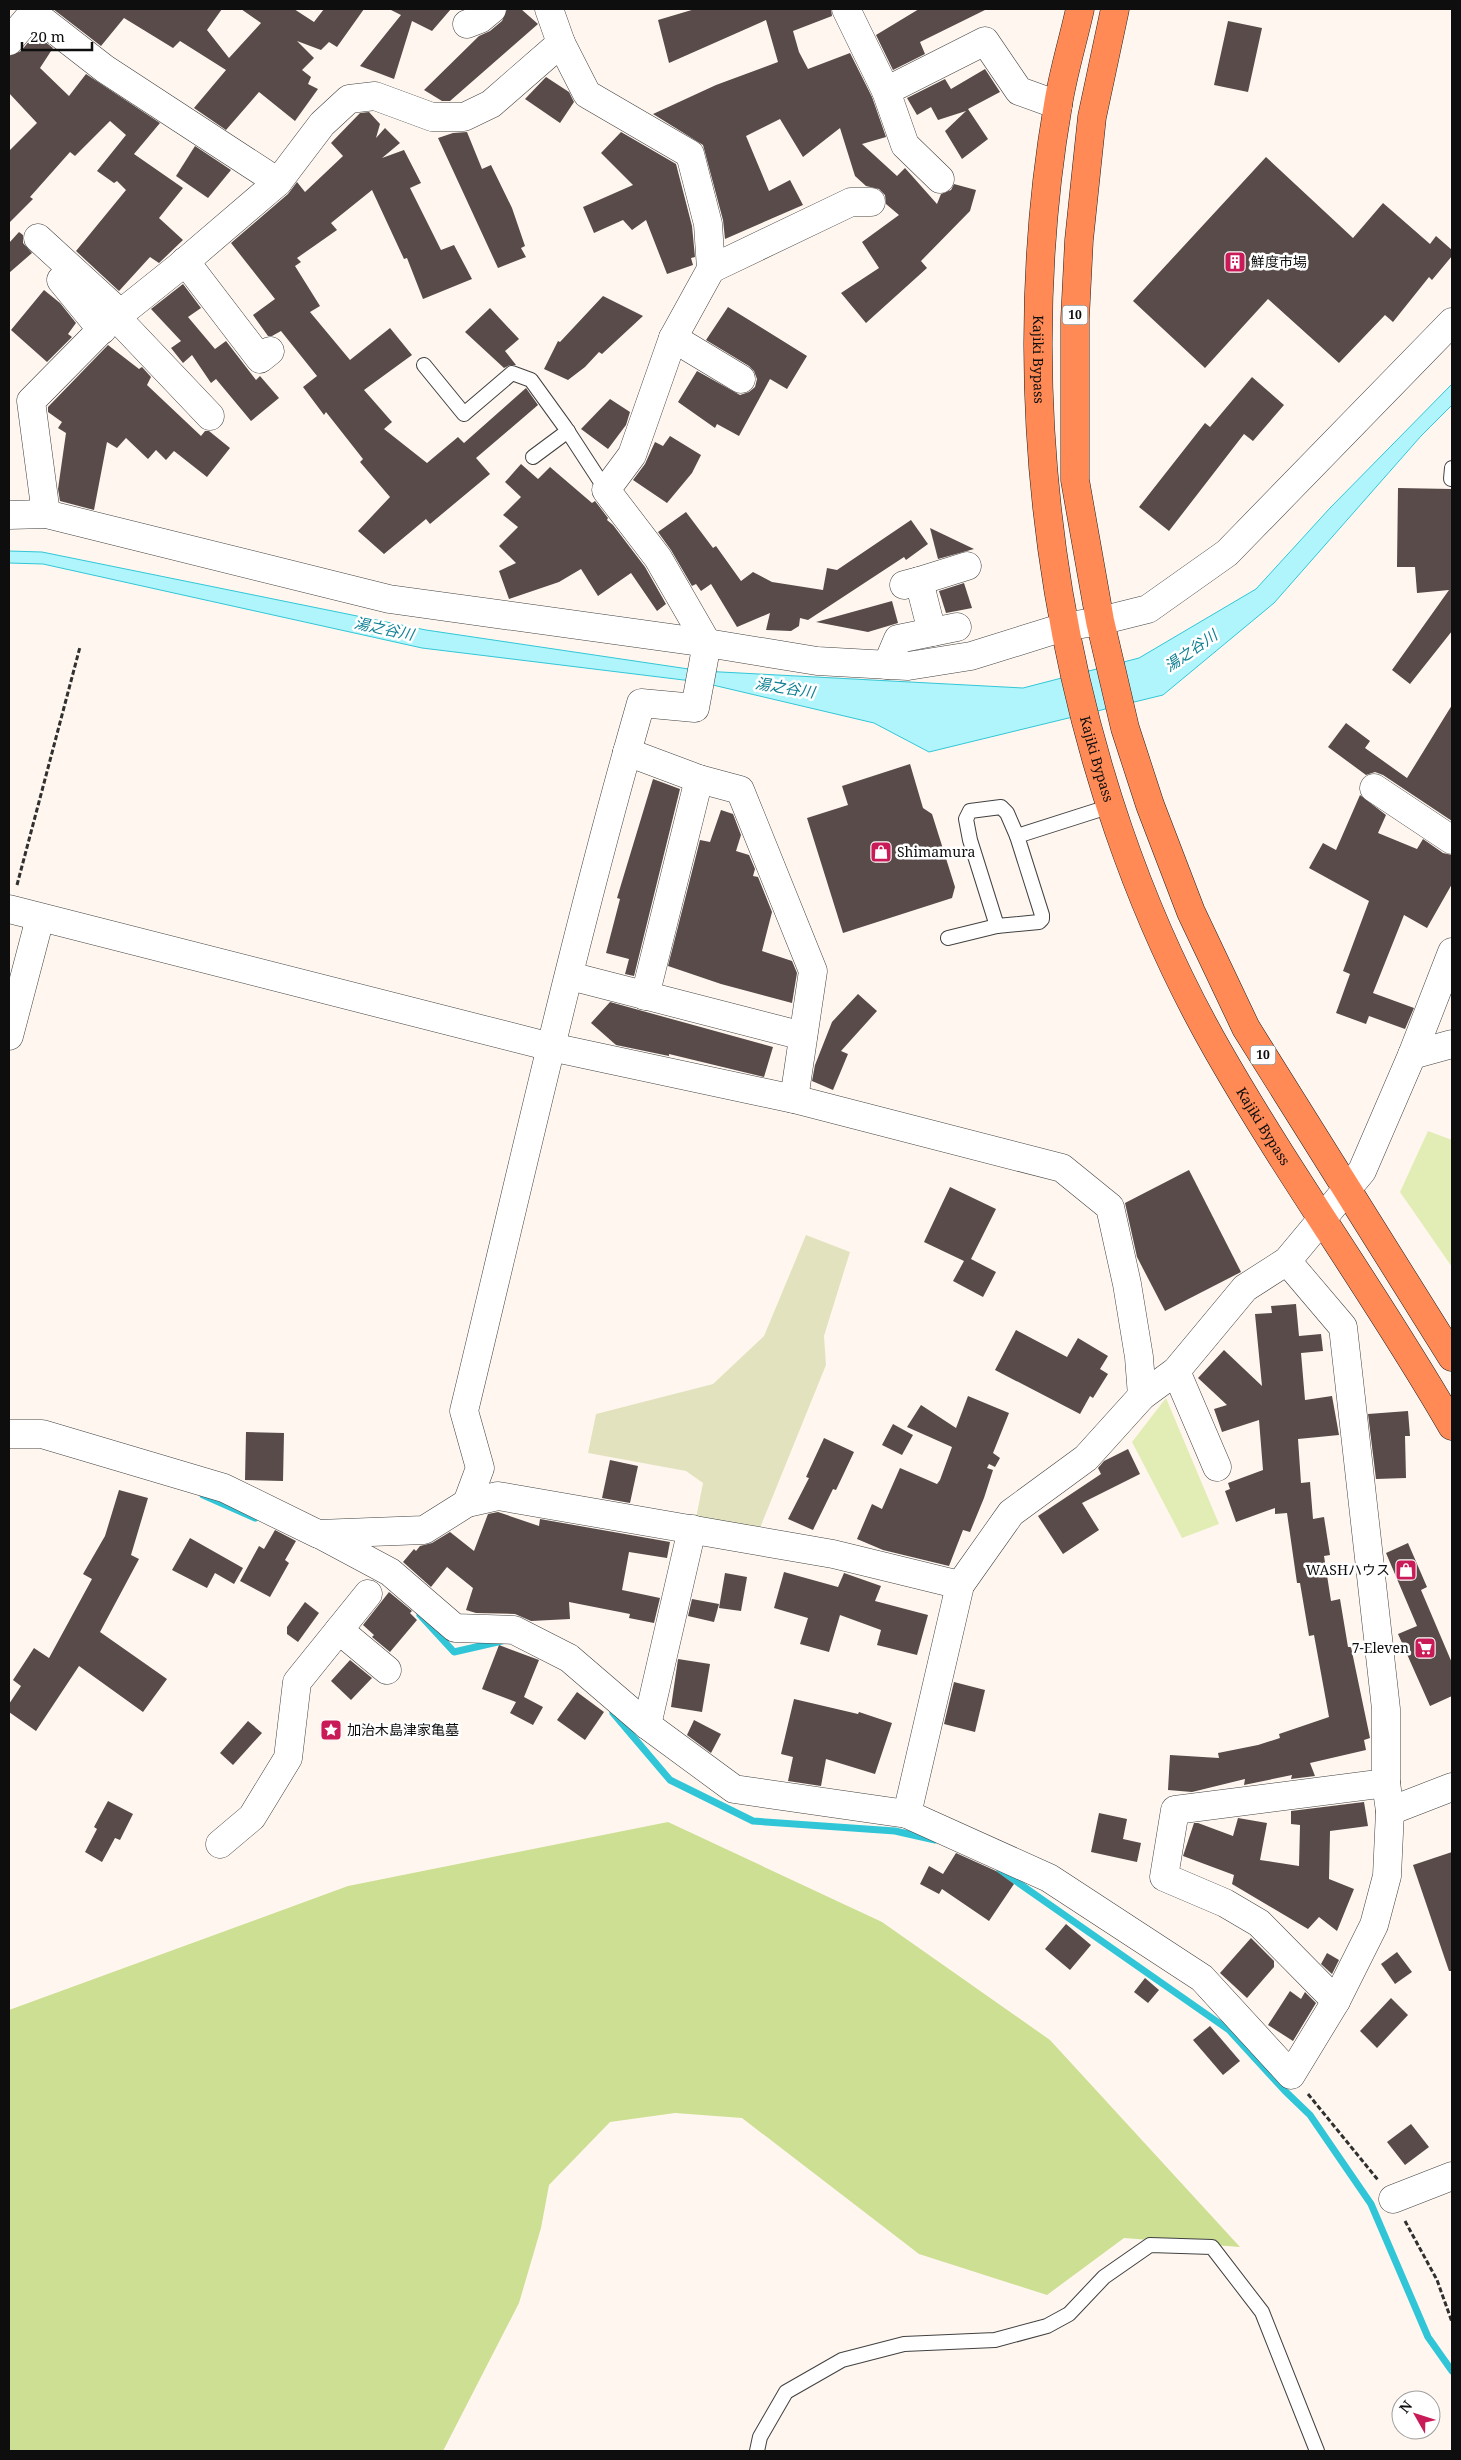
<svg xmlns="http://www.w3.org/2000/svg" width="1461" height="2460" font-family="'Noto Serif','Noto Sans JP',serif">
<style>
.green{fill:#e2edb5}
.forest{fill:#ccdf93}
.cemetery{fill:#e2e3be}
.water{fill:#aff5fb;stroke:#31c6d7}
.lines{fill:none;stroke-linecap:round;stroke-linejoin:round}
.stream{stroke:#31c6d7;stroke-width:7}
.building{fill:#584b49}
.service-casing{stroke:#414141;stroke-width:16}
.minor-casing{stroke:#414141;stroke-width:29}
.tertiary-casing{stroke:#414141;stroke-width:29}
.trunk-casing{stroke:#1f1f1f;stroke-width:29}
.path{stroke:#303030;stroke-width:3;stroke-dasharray:5 2.5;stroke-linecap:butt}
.service{stroke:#fff;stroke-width:14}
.minor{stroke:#fff;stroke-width:28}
.tertiary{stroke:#fff;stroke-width:28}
.trunk{stroke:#ff8a56;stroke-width:28}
.labels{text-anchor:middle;stroke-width:5;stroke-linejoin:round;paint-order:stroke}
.shield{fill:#fff;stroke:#565656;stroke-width:1}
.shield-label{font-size:12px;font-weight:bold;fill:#0e0e0e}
.poi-label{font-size:14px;fill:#0e0e0e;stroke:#fff;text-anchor:start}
.street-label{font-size:14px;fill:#0e0e0e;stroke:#fff}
.water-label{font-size:15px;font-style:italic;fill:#0e8093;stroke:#fff}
</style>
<rect width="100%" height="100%" fill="#fff7ef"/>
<g class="green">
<path d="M1428 1131 1452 1140V1267L1400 1192Z"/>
<path d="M1166 1398 1219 1524 1182 1538 1132 1442Z"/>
</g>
<path class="forest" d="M668 1822 882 1922 1050 2040 1240 2247 1124 2238 1047 2295 919 2254 742 2118 675 2113 610 2122 549 2185 541 2228 519 2303 443 2451H9V2010L348 1886Z"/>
<path class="cemetery" d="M806 1235 850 1252 824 1336 826 1365 758 1533 695 1523 703 1483 686 1471 588 1453 596 1414 713 1384 764 1336Z"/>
<path class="water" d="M1452 384V405L1421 436 1274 603 1163 695 929 752 874 723 700 682 422 648 43 564 9 563V551L42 552 426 630 702 671 1023 688 1139 658 1256 589 1330 508Z"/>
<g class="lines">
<g class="stream">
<path d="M203 1495 255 1518"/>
<path d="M420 1615 454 1652 502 1641"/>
<path d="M613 1713 670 1780 753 1821 895 1831 935 1840"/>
<path d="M1000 1870 1229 2030 1285 2091 1310 2115 1371 2204 1428 2337 1452 2371"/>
</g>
</g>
<g class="building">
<path d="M53 9H222L207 30 229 58 261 23 241 9H294L314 22 324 9H364L337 47 329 42 321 50 297 41 314 58 302 70 311 77 308 84 318 89 295 121 259 92 226 130 194 108 226 70 180 41 173 48 124 18 101 46Z"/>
<path d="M389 9H451L432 31 412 21 394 79 360 66 401 15Z"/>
<path d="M507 9H521L538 24 450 101H442L424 90 479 36 490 31 502 21Z"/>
<path d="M695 9H831L832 16 793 31 799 52 808 69 850 53 872 97 886 137 862 144 897 176 905 168 937 204 941 194 951 190 954 184 976 190 970 211 921 261 927 268 866 323 841 293 879 268 862 242 899 215 886 204 885 195 879 189 866 186 855 176 840 128 803 157 780 119 746 136 769 191 790 180 803 205 725 239 723 220 703 145 653 114 716 85 778 62 766 20 669 63 658 20Z"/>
<path d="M919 9H987L920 42 925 54 893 70 876 35Z"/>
<path d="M1228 21 1262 28 1248 92 1214 85Z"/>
<path d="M35 34 53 48 40 68 69 96 86 74 160 123 134 154 183 188 159 218 183 240 159 263 150 257 119 291 76 251 126 190 117 181 114 183 97 171 126 135 110 121 75 156 70 152 30 197 33 199 9 223V151L37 123 9 93V56L21 51Z"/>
<path d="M985 69 1000 92 968 109 988 139 962 159 945 131 966 111 938 120 931 107 917 115 907 98 945 79 951 89Z"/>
<path d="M546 77 569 92 574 102 560 123 525 99Z"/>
<path d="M369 112 380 124 376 138 385 128 400 143 382 158 404 150 421 183 410 188 441 250 454 245 472 279 423 299 407 258 404 259 372 190 331 223 337 230 297 258 301 262 295 266 320 306 310 312 350 360 390 328 412 355 364 390 392 422 384 429 427 463 458 437 464 443 526 388 538 405 476 458 490 474 430 524 426 519 384 554 358 531 390 497 360 462 363 459 326 412 324 415 303 387 317 376 281 331 272 336H268L253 315 275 299 231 243 288 194 297 182 305 192 343 156 331 143 360 113Z"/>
<path d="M467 132 482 169 491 165 512 208 525 246 521 248 526 257 498 268 438 138 453 133Z"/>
<path d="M621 132 676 164 692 226 695 257 691 258 693 265 667 274 646 220 632 230 623 220 594 233 583 207 633 185 601 153Z"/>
<path d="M195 146 231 170 208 198 176 176Z"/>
<path d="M1266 157 1353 238 1383 203 1430 244 1436 236 1452 250V256L1432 280 1429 277 1393 322 1385 315 1339 363 1268 299 1205 368 1133 301Z"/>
<path d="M19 232 23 235V243L32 253 9 273V243Z"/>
<path d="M183 284 201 308 188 317 215 349 226 341 256 380 260 376 279 398 251 421 216 379 211 383 192 355 183 363 171 348 181 341 151 309Z"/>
<path d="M44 290 60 303 76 323 68 334 72 337 47 362 11 330Z"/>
<path d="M603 296 643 316 602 354 599 352 585 367 568 380 544 369 558 341 560 342Z"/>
<path d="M728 307 807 356 787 389 770 379 739 436 717 424 715 428 678 402 697 371 740 395 749 392 755 387 757 379 754 371 749 366 706 340Z"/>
<path d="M490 308 519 339 505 351 516 365H510L504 368 465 332Z"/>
<path d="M108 345 139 369 142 367 151 377 147 385 201 436 205 431H209L230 448 207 477 174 451 166 460 156 450 148 459 126 438 117 448 107 442 94 510 60 501 58 489 66 433 58 428 62 422 48 412V407Z"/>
<path d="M1252 377 1284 405 1253 441 1244 434 1169 531 1139 507 1205 423 1210 427Z"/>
<path d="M610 399 630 412 626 425 608 449 581 429Z"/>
<path d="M670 436 701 455 692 473 667 503 633 480 645 464 655 442 663 446Z"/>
<path d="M521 464 538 479 550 467 592 503 595 501 608 518 607 520 613 525 645 567 666 604 657 611 631 573 598 596 581 569 559 582 509 599 499 571 516 563 499 546 518 527 503 515 521 497 505 482Z"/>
<path d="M1398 488 1452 489V631L1410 684 1392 670 1449 590 1417 593 1415 567H1397Z"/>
<path d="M686 512 713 548 716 546 741 581 753 572 772 582 823 590 827 568 837 570 911 520 928 544 906 560 904 557 808 620 800 618 799 626 791 631 766 630 770 613 737 627 711 584 701 591 696 584 692 586 671 550 658 532Z"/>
<path d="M930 528 974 549 938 559Z"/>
<path d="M964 583 972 608 946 613 939 591Z"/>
<path d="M892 601 898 623 868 632 816 622Z"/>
<path d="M1452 705V821L1383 775 1375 772 1366 775 1328 747 1346 723 1370 741 1365 748 1407 778Z"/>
<path d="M910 764 923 808 932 814 955 887 952 898 843 933 807 818 848 805 842 786Z"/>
<path d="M653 779 680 789 634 976 625 974 629 959 606 953 620 899 617 898Z"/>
<path d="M1360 795 1386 815 1378 833 1417 849 1423 839 1443 853 1452 855V884L1427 928 1404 915 1373 993 1414 1008 1405 1029 1369 1016 1366 1024 1336 1013 1350 974 1343 971 1369 901 1309 868 1323 843 1336 850Z"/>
<path d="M721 810 733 814 741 835 736 851 749 855 755 869 753 876 758 877 772 912 762 951 792 961 797 973 792 1003 721 984 668 966 700 840 710 842Z"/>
<path d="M858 994 877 1011 841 1051 848 1054 833 1090 812 1081 815 1065 832 1022Z"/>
<path d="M610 1002 773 1047 764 1077 669 1054V1056L616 1045 591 1023Z"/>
<path d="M1189 1170 1241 1272 1165 1311 1137 1257 1125 1203Z"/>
<path d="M950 1187 996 1209 971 1259 996 1272 983 1297 953 1281 964 1261 924 1242Z"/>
<path d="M1296 1304 1299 1336 1321 1334 1323 1351 1301 1353 1305 1400 1332 1396 1339 1435 1298 1439 1301 1483 1310 1482 1313 1519 1324 1517 1330 1555 1324 1556 1331 1601 1340 1599 1348 1647H1351L1370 1738 1364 1740 1366 1750 1310 1763 1315 1776 1291 1779 1292 1775 1244 1785 1245 1779 1192 1792 1168 1790 1170 1755 1219 1758 1218 1753 1258 1745 1280 1738 1279 1734 1329 1717 1314 1635 1309 1636 1300 1583H1297L1287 1513 1275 1514V1508L1236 1522 1225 1491 1230 1489 1228 1483 1263 1470 1259 1420 1222 1432 1214 1409 1227 1405 1198 1378 1224 1350 1262 1386 1255 1314 1272 1313 1271 1306Z"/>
<path d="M1016 1330 1067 1357 1078 1338 1108 1356 1100 1369 1108 1374 1093 1398 1090 1396 1080 1414 995 1370Z"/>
<path d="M968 1396 1009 1413 993 1453 1000 1458 995 1467 989 1464 987 1468 993 1470 984 1498 970 1532 963 1530 949 1566 883 1550 857 1539 872 1504 882 1509 900 1468 937 1484 940 1480 952 1447 907 1427 921 1405 956 1428Z"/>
<path d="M1408 1411 1410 1436H1405L1406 1478 1376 1479 1368 1414Z"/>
<path d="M893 1424 913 1435 902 1455 882 1445Z"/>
<path d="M246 1432 284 1433 283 1481 245 1480Z"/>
<path d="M824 1438 854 1452 836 1490 833 1489 813 1530 788 1519 809 1478 806 1477Z"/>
<path d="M1128 1449 1140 1474 1082 1503 1099 1530 1063 1554 1038 1516 1101 1474 1098 1468 1104 1461Z"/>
<path d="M610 1460 638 1466 630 1503 602 1498Z"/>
<path d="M119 1490 148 1498 131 1555 139 1559 100 1632 167 1679 143 1712 79 1666 36 1731 9 1712V1704L21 1686 13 1680 34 1648 49 1658 92 1579 83 1574 105 1536Z"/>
<path d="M498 1512 539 1526 540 1519 670 1542 667 1558 629 1552 622 1590 660 1598 654 1623 629 1618 630 1614 569 1602 570 1619 531 1621 515 1614 476 1613 466 1610 473 1588 447 1567 431 1587 403 1562 414 1549 416 1551 420 1546 432 1543 450 1532 474 1551 488 1514Z"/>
<path d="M275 1530 296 1541 285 1560 289 1563 270 1597 240 1581 259 1546 264 1549Z"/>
<path d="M190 1538 243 1568 234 1584 215 1573 207 1588 172 1570Z"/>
<path d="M1408 1543 1427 1587 1421 1590 1452 1663V1696L1430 1706 1398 1634 1417 1626 1386 1553Z"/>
<path d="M784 1572 838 1587 844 1573 881 1586 875 1601 928 1615 917 1655 877 1645 881 1630 840 1615 829 1652 800 1644 808 1618 774 1608Z"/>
<path d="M725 1573 747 1577 741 1611 719 1608Z"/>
<path d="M389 1592 412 1611 410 1613 417 1620 390 1652 372 1637 374 1635 363 1625Z"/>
<path d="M692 1599 719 1604 714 1622 688 1616Z"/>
<path d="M305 1602 319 1613 298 1642 287 1634V1627Z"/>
<path d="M499 1645 539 1660 524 1697 543 1707 533 1725 510 1713 516 1702 482 1689Z"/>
<path d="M678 1659 710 1664 702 1712 671 1707Z"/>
<path d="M350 1660 372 1678 351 1700 331 1681Z"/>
<path d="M954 1682 985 1690 975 1732 944 1724Z"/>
<path d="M577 1692 604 1712 585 1740 557 1720Z"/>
<path d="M794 1699 858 1714 859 1712 892 1723 875 1774 826 1759 821 1786 788 1781 793 1757 781 1754Z"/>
<path d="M694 1720 721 1734 711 1753 687 1735Z"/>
<path d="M248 1721 262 1733 233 1765 220 1753Z"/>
<path d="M108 1801 133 1814 120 1840 115 1838 102 1862 85 1852 97 1829 94 1827Z"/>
<path d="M1364 1802 1368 1826 1330 1831 1329 1879 1354 1889 1337 1931 1319 1917 1308 1929 1232 1884 1234 1875 1183 1856 1194 1823H1198L1233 1836 1238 1818 1267 1823 1260 1860 1299 1866 1300 1825 1291 1824V1811Z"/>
<path d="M1099 1813 1127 1819 1123 1839 1141 1843 1137 1862 1091 1852Z"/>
<path d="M1452 1852V1971H1449L1413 1865Z"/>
<path d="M956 1853 996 1871 1014 1884 989 1921 942 1889 939 1894 920 1884 929 1866 943 1874Z"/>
<path d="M1066 1924 1091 1945 1070 1970 1045 1949Z"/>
<path d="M1251 1938 1274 1961V1967L1247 1998 1220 1973Z"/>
<path d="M1397 1952 1412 1972 1395 1984 1381 1964Z"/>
<path d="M1327 1953 1339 1960 1332 1974 1321 1964Z"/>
<path d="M1145 1978 1159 1990 1148 2003 1134 1992Z"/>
<path d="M1290 1991 1301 1999 1305 1992 1316 2003 1293 2041 1268 2025Z"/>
<path d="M1391 1998 1408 2015 1377 2048 1360 2031Z"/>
<path d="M1210 2026 1240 2061 1223 2075 1193 2040Z"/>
<path d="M1411 2124 1429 2147 1405 2165 1387 2142Z"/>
</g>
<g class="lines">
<g class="service-casing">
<g id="service">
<path d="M424 365 464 414 512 373 531 380 565 427 606 490"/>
<path d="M533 457 568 431"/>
<path d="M1451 479 1452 468"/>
<path d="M997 926 970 840 966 819 970 811 1001 807 1007 813 1017 836"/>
<path d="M948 938 997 926 1039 922 1042 919V915L1017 836 1111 806"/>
<path d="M757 2451 760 2437 786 2392 842 2360 904 2344 995 2340 1047 2326 1069 2314 1104 2277 1150 2245 1212 2247 1262 2312 1317 2451"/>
</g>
</g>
<g class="minor-casing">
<g id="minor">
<path d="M846 9 886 91"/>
<path d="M33 13 105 69 278 182"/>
<path d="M467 24 480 19 492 9"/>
<path d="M9 41 36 9"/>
<path d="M940 179 905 145 886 91 985 41 1019 91 1058 105"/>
<path d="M38 238 121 314"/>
<path d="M185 261 260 359 270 351"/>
<path d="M711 269 851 202H871"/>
<path d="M61 280 102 330"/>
<path d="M116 317 210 416"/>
<path d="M673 338 741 379"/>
<path d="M46 514 31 401 105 326 180 266 278 182 322 124 349 99 375 96 432 117H464L491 104 561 43"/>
<path d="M9 515 46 514 389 599 707 643 817 661 908 666 971 656 1064 627 1100 621 1148 609 1227 553 1452 322"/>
<path d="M919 581 967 566"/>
<path d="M904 585 919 581 932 632"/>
<path d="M887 665 898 639 957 627"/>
<path d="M627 752 699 779 740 790 813 971 794 1099"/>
<path d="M1374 788 1452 840"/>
<path d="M9 909 551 1047 794 1099 1062 1168 1110 1207 1127 1284 1139 1357 1142 1396"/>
<path d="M570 976 803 1036"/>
<path d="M645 996 699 779"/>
<path d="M9 1036 40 918"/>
<path d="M1412 1055 1452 1044"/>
<path d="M1287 1261 1343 1327 1386 1709V1783L1390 1811 1387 1876 1374 1925 1336 2001 1291 2075 1202 1978 1049 1878 907 1814 960 1585 1011 1513 1086 1458 1142 1396 1176 1371 1245 1288 1287 1261 1362 1171 1412 1055 1452 952"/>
<path d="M1176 1371 1217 1467"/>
<path d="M9 1434H42L224 1488 318 1534 424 1530 467 1503 498 1496 833 1554 960 1585"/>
<path d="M467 1503 480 1468 464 1411C521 1175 574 936 641 703L695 708 707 643 658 558 606 490 632 455 673 338 711 269 708 224 690 154 587 94 561 43 549 9"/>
<path d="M319 1534 390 1572 455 1628 514 1630 569 1658 647 1725 734 1789 907 1814"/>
<path d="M339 1630 387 1670"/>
<path d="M647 1725 692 1529"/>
<path d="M220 1844 252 1817 288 1758 297 1682 368 1594"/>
<path d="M1336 2001 1259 1923 1225 1903 1164 1877 1175 1810 1386 1783"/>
<path d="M1393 2199 1452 2176"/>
</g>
</g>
<g class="tertiary-casing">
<path id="tertiary" d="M1390 1811 1452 1787"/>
</g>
<g class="trunk-casing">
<g id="trunk">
<path id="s1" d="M1080 9C1073 41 1063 73 1058 105 1004 417 1060 775 1218 1051 1291 1179 1379 1299 1452 1426"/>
<path d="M1115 9 1092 117 1079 240 1075 319V480L1100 621 1125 728 1150 805 1191 912 1246 1028 1452 1357"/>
</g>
</g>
<g class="path">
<path d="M17 885 80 647"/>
<path d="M1308 2094 1378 2180"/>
<path d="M1405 2221 1437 2280 1452 2322"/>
</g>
<use href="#service" class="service"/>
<use href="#minor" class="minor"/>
<use href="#tertiary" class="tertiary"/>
<use href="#trunk" class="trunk"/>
</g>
<defs>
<g id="building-square" transform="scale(1.125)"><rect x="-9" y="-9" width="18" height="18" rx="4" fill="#c91b57" stroke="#fff"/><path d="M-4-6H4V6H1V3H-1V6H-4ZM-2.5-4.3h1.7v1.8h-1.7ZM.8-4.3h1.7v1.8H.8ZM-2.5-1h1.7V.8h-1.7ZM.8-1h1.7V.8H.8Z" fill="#fff"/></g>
<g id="shop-square" transform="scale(1.125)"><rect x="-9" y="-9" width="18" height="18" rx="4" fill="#c91b57" stroke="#fff"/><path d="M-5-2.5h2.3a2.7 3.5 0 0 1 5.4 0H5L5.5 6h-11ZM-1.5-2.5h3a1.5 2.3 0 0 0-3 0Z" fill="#fff"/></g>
<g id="supermarket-square" transform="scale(1.125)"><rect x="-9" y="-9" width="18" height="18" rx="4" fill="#c91b57" stroke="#fff"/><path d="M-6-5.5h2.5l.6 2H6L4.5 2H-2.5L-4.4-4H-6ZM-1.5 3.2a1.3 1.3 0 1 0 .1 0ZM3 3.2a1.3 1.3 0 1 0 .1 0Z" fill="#fff"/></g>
<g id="sight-square" transform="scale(1.125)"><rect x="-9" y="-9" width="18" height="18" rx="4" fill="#c91b57" stroke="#fff"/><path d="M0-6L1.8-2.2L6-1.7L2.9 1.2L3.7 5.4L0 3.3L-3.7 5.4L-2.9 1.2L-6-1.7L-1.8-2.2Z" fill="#fff"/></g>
</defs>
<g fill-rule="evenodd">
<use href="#building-square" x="1235" y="262"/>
<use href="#shop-square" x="881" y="852"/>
<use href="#shop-square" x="1406" y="1570"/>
<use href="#supermarket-square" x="1425" y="1648"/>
<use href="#sight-square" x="331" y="1730"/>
</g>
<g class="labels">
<g class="shield">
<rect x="1062.5" y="305.5" width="25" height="19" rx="4"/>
<rect x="1250.5" y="1045.5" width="25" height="19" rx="4"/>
</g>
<g class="shield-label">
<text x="1075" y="319">10</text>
<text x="1263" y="1059">10</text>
</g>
<g class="poi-label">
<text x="1251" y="267">鮮度市場</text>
<text x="897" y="857">Shimamura</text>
<text x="1390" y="1575" text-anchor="end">WASHハウス</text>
<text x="1409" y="1653" text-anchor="end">7-Eleven</text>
<text x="347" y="1735">加治木島津家亀墓</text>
</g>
<g class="street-label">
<text dy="5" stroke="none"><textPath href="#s1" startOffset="354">Kajiki Bypass</textPath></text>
<text dy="5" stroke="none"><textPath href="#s1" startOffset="759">Kajiki Bypass</textPath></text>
<text dy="5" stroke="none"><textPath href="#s1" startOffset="1164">Kajiki Bypass</textPath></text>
</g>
<g class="water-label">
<text transform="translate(384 629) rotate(12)" y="5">湯之谷川</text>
<text transform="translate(1191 651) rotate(-35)" y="5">湯之谷川</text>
<text transform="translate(785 688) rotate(9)" y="5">湯之谷川</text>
</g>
</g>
<rect width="1461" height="2460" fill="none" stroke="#0e0e0e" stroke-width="20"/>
<g transform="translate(1416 2415) rotate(309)"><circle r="24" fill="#ffffff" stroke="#9f9f9f"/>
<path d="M0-4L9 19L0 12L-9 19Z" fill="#c91b57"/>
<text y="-8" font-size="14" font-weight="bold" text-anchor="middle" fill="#0e0e0e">N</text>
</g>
<path d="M22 42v8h70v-8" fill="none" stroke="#0e0e0e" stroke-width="2.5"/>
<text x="30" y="42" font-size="15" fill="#0e0e0e" stroke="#ffffff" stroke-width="4" paint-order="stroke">20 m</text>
</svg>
